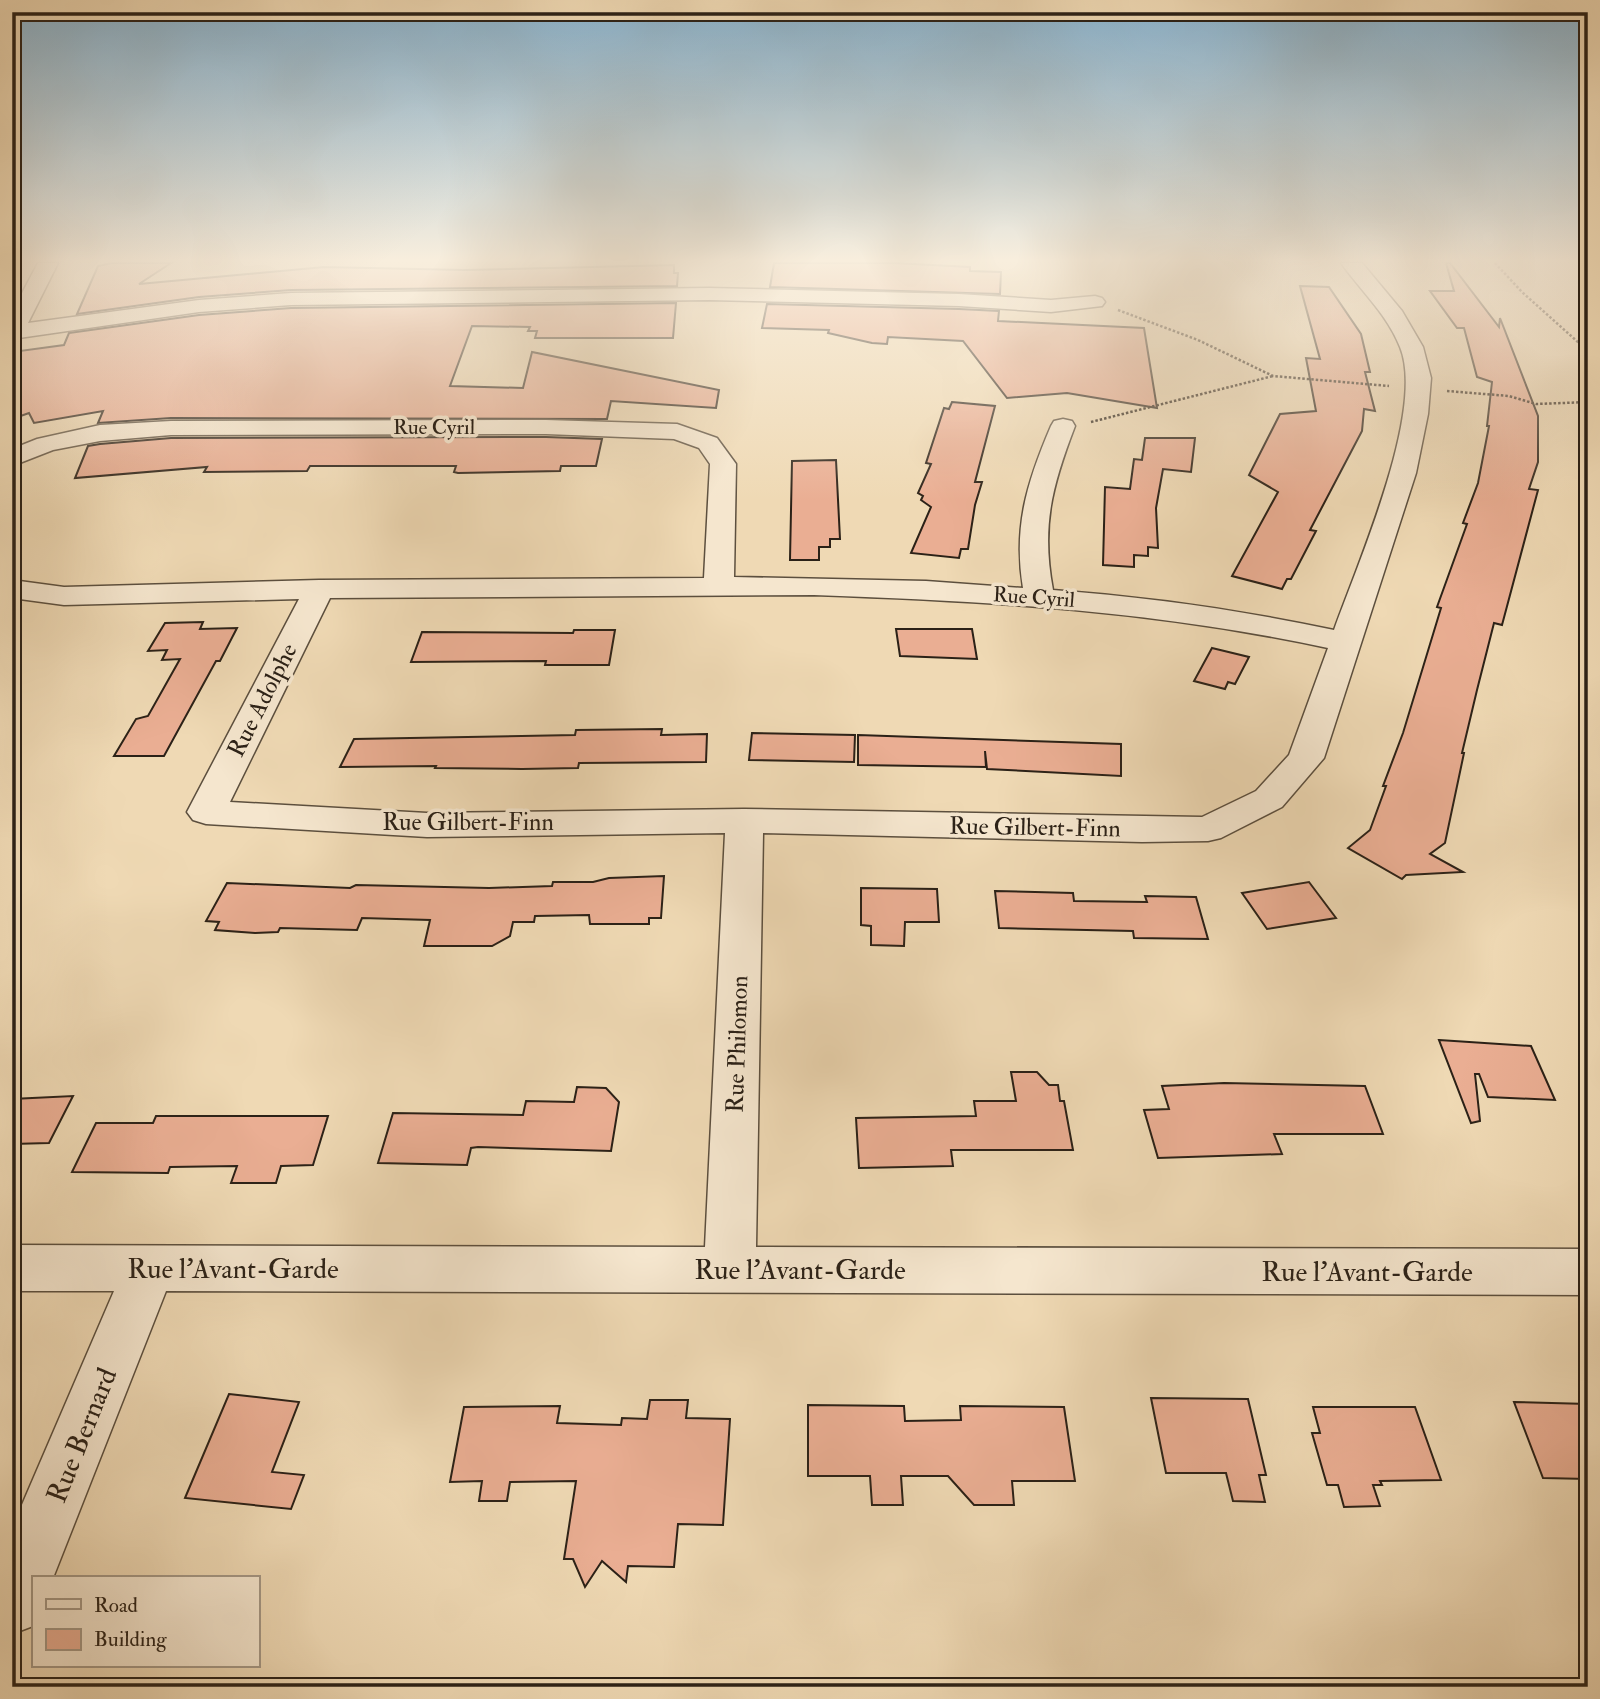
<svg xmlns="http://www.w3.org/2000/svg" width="1600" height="1699" font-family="'IM FELL Double Pica',serif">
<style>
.building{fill:#eaae93;stroke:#2b2117;stroke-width:2}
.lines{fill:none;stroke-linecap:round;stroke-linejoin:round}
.street-casing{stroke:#5c4f3e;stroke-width:3}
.path{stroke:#2b2117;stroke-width:2.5;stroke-dasharray:2.5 2;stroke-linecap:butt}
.street{fill:#f5e6ce;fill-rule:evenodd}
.labels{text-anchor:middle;stroke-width:7;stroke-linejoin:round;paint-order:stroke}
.far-street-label{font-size:21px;fill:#2b2117;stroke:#f5e6ce}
.street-label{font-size:24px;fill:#2b2117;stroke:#f5e6ce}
.near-street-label{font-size:28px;fill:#2b2117;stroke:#f5e6ce}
</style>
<rect width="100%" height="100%" fill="#efd9b4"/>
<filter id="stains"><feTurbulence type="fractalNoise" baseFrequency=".00286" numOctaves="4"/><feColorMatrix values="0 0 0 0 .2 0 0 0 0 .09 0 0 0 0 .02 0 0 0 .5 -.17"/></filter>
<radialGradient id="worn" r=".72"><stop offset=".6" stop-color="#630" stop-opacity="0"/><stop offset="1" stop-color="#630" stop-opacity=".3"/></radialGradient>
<g class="building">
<path d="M112 263H171L139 284 324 267 465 270 674 265V273H678L677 286 291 290 199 297 77 314 98 266Z"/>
<path d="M774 263H895L970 267V271L1001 272 1000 294 770 287Z"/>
<path d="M1446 263H1450L1499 327 1500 318 1538 416V462L1529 489 1538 490 1502 625 1494 623 1477 690 1462 753H1464L1445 843 1430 854 1463 872 1406 875 1402 879 1348 848 1370 830 1386 786H1383L1403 733 1441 608 1437 607 1467 524 1463 523 1478 483 1489 426H1487L1492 382 1477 377 1464 328H1457L1430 291H1454Z"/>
<path d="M1300 286 1329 287 1361 334 1370 372H1365L1375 411 1364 409 1362 431 1310 530 1316 531 1291 579H1287L1282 589 1232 576 1278 492 1249 475 1280 414 1316 411 1306 358 1320 359Z"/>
<path d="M676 303 673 338H535L537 331H528L530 327 472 326 450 386 523 388 532 352 719 390 716 408 611 401 607 419 171 418 98 423 103 411 34 423 29 413 12 419V352L64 345 69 333 199 315 291 308Z"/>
<path d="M767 304 959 309 999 311 998 321 1144 328 1157 408 1067 393 1007 398 963 341 888 337 887 344 872 343 828 333 829 330 762 328Z"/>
<path d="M952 402 995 406 975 482H982L975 505 968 549H961L959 558 911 553 931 507 921 500 923 496 918 493 931 464 926 463 944 408 949 409Z"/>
<path d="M546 437 602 439 596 466H561L560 471 458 473 454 472 456 466H310L307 471 204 472 207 467 75 478 88 446 100 444 171 438Z"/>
<path d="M1145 438H1195L1191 472 1163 469 1156 508 1158 548 1148 547V556L1134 555V567L1103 565 1105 487 1130 489 1134 459 1142 460Z"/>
<path d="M836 460 840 539H830V547H819V560H790L792 461Z"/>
<path d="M203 622 200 629 237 628 220 661H216L164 756H114L136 719 148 716 180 659 162 660 167 650 148 651 165 623Z"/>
<path d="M896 629H972L977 659 900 656Z"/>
<path d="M574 630H615L609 665H545L546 661 411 662 422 632 573 633Z"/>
<path d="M1212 648 1249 657 1235 684 1228 682 1225 689 1194 681Z"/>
<path d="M662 729 661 735 707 734 706 762 579 763 578 768 522 769 435 768 436 766 340 767 354 739 575 735 576 730Z"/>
<path d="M752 733 855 735 854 762 749 760Z"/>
<path d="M858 735 1121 744V776L987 769 985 751 986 767 858 765Z"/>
<path d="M664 876 661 918H649V924H590L589 915 535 916 534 922H513L510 936 492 946H424L430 920 362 918 357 930 280 928 278 932 255 933 215 930 219 922 206 921 227 883 350 888 356 885 489 888 552 886 553 882H593L609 878Z"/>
<path d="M1309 882 1336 918 1267 929 1242 893Z"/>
<path d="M861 888 937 889 939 922H905L904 946 871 945V926L861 925Z"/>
<path d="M995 891 1073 893 1074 901 1147 902 1145 896 1196 897 1208 939 1134 938 1133 931 999 928Z"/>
<path d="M1439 1040 1531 1046 1555 1100 1488 1097 1479 1074H1475L1480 1121 1471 1123Z"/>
<path d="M1011 1072H1037L1049 1085H1058L1060 1101H1064L1073 1150H951L953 1166 859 1168 856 1118 976 1116 974 1101H1016Z"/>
<path d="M1224 1083 1365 1086 1383 1134H1274L1282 1154 1158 1158 1144 1110 1169 1109 1162 1086Z"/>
<path d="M577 1087 606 1088 619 1102 611 1151 478 1147 471 1148 467 1165 378 1163 393 1113 523 1115 526 1101 574 1102Z"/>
<path d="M73 1096 49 1143 12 1144V1099Z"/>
<path d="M156 1116H328L313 1165 281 1166 276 1183H231L237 1166 170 1167 168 1173 72 1172 96 1123H153Z"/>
<path d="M229 1394 299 1402 272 1472 304 1475 291 1509 185 1498Z"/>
<path d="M1151 1398 1248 1399 1266 1475H1259L1265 1502 1233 1501 1226 1473H1166Z"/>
<path d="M650 1400H688L686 1418 730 1419 723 1525 678 1524 674 1567 628 1566 626 1582 602 1561 585 1587 573 1559H564L576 1481 510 1482 507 1501H479L482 1481 450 1482 464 1407 560 1406 557 1423 621 1425 622 1418 647 1419Z"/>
<path d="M1514 1402 1588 1404V1479L1543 1478Z"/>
<path d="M808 1405 904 1406 905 1421 961 1420 960 1406 1064 1407 1075 1481H1012L1014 1505H974L948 1476H901L903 1505H872L870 1476H808Z"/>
<path d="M1313 1407H1415L1441 1480 1380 1481 1382 1485H1373L1380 1506 1344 1507 1338 1485H1327L1312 1433H1320Z"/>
</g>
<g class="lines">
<g class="street-casing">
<g id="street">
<path d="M38 263H58L28 323 199 300 291 293 709 288 959 294 1051 300 1095 296 1102 298 1105 302 1102 306 1051 312 959 306 709 300 291 305 199 312 12 339V312Z"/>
<path d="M1341 263H1362L1402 311 1423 347 1431 378 1428 414 1416 473 1324 758 1282 807 1221 838 1208 841 1142 842 763 833 756 1247 1588 1249V1295L166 1291 53 1578H33V1626L12 1634V1528L114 1291H12V1245L705 1247 725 833 427 837 206 824 193 820 187 812 299 599 64 605 12 598V580L64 587 319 580 704 578 710 464 699 448 674 439 546 434 171 435 100 441 53 450 12 466V449L37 439 100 425 171 421 546 420 677 424 717 438 736 464 734 577 926 581 1023 588C1013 527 1027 482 1051 426L1054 421 1063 419 1072 421 1075 426C1052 486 1041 526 1053 590 1148 597 1240 610 1334 630 1357 565 1426 410 1400 347 1387 314 1361 291 1341 263ZM814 595C989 601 1156 611 1328 648L1289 755 1256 791 1202 817 744 809 427 813 230 802 330 598Z"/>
</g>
</g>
<g class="path">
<path d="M1495 263 1522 292 1588 351"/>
<path d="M1118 310 1198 340 1273 376 1389 386"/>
<path d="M1447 391 1509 396 1536 404 1588 402"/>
<path d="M1091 422 1273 376"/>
</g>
<use href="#street" class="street"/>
</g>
<linearGradient id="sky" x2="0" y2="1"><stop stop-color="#89b6d4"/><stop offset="0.52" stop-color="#f8eedd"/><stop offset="1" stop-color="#f8eedd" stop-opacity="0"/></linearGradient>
<rect width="1600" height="501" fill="url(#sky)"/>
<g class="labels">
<g class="far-street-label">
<text x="434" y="434">Rue Cyril</text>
<text transform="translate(1034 597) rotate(4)" y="7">Rue Cyril</text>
</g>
<g class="street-label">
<text transform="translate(262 700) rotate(-63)" y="8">Rue Adolphe</text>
<text x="468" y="830">Rue Gilbert-Finn</text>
<text transform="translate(1035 827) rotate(1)" y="8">Rue Gilbert-Finn</text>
<text transform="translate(737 1044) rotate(-88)" y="8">Rue Philomon</text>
</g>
<g class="near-street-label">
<text x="233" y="1278">Rue l'Avant-Garde</text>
<text x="800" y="1279">Rue l'Avant-Garde</text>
<text x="1367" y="1281">Rue l'Avant-Garde</text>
<text transform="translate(81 1435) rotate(-68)" y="10">Rue Bernard</text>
</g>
</g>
<rect width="1600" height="1699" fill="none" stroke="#efd9b4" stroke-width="42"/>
<rect x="14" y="14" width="1572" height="1671" fill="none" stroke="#2b2117" stroke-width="3.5"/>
<rect x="21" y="21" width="1558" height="1657" fill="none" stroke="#2b2117" stroke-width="2"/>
<rect x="32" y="1576" width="228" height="91" fill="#f5e6ce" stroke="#a49785" stroke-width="2"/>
<rect x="46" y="1599" width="35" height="10" fill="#f5e6ce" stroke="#a49785" stroke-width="2"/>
<text x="94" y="1612" font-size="21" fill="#2b2117">Road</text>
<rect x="46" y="1629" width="35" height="21" fill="#eaae93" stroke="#a49785" stroke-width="2"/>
<text x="94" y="1646" font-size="21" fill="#2b2117">Building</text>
<rect width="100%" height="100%" filter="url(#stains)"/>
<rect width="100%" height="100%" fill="url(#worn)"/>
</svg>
